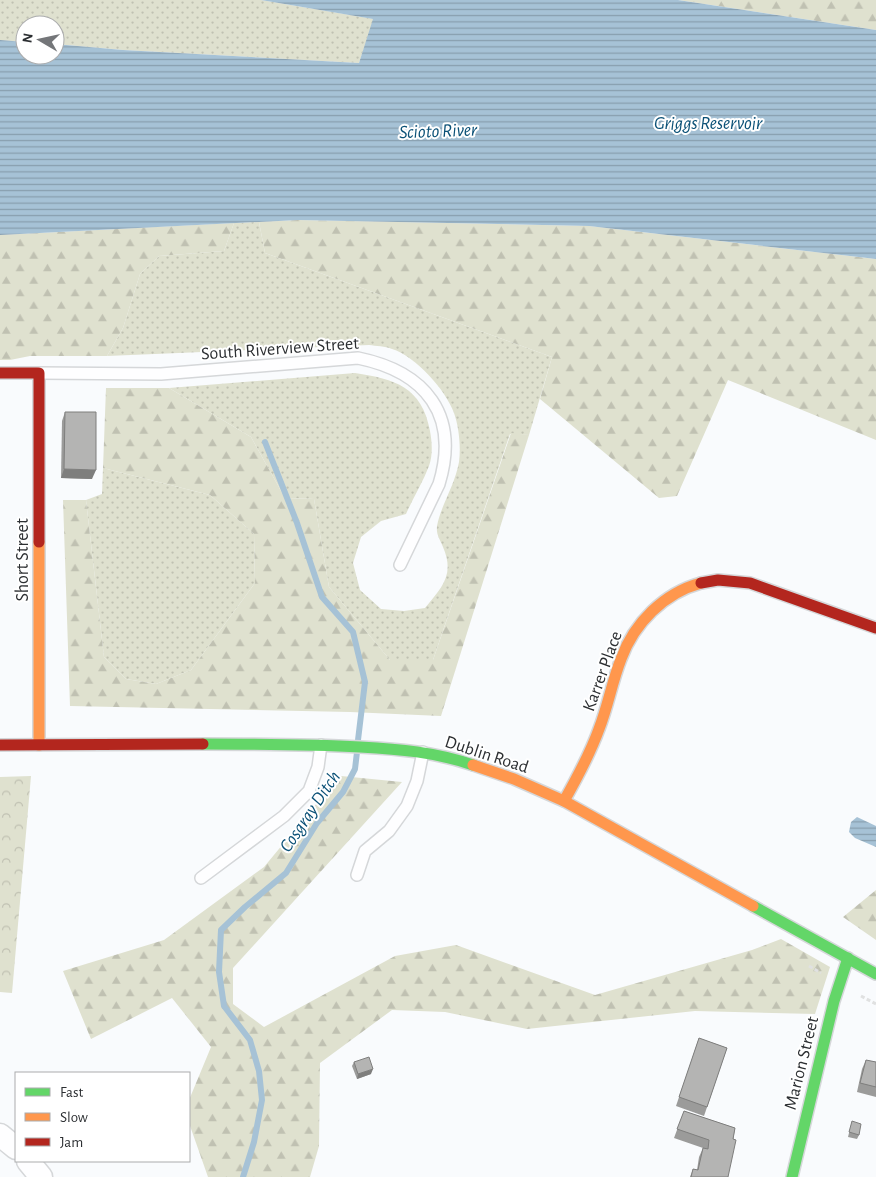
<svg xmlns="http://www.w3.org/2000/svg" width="876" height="1177" font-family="'Alegreya Sans',sans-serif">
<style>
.grass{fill:url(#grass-dots)}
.forest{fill:url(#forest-firs)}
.park{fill:url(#park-crowns)}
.water{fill:url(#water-rules)}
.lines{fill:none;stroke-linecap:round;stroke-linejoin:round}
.stream{stroke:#a6c2d6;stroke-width:6}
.lane-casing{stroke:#d5d7d9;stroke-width:14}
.street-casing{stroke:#d5d7d9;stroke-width:25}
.fast-casing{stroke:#d5d7d9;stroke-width:14}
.slow-casing{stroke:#d5d7d9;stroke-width:14}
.jam-casing{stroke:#d5d7d9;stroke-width:14}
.path{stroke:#e0e1e1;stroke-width:3;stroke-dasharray:4 2.5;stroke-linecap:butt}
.lane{stroke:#fefeff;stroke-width:11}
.street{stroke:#fefeff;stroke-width:22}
.fast{stroke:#63d668;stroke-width:11}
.slow{stroke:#ff974d;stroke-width:11}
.jam{stroke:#b3261e;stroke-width:11}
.wall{fill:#9b9b9a}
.shaded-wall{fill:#7e7e7d}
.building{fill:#b4b4b3;stroke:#7e7e7d}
.labels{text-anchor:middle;stroke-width:4;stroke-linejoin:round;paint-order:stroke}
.street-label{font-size:18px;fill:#2c2f32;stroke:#fff}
.water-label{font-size:19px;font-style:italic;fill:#0b5177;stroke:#fff}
</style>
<defs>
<pattern id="grass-dots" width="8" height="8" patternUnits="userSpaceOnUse" patternTransform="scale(1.25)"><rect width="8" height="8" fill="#dfe1cf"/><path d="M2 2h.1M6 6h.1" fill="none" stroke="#c0c1b2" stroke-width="1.8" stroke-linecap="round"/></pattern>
<pattern id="forest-firs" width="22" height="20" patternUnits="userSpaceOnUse" patternTransform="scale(1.25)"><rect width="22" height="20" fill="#dfe1cf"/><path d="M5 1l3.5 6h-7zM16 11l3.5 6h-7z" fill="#c0c1b2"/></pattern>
<pattern id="park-crowns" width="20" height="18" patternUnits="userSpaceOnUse" patternTransform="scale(1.25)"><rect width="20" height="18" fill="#dfe1cf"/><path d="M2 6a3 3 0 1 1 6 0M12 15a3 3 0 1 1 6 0" fill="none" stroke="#c0c1b2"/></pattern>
<pattern id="water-rules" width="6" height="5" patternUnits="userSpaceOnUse" patternTransform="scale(1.25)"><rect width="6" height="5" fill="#a6c2d6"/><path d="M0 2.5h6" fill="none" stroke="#879eae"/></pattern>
</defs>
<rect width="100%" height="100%" fill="#f9fbfd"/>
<g class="grass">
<path d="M0 0H261L374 19 359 63 123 50 55 44V25H25V42L0 40Z"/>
<path d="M259 222 265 253 552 357 529 435 510 434 433 660H390L329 587 314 499 285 498 251 437 169 388 355 373C395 379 422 387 430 431 432 442 433 455 429 466 423 482 413 498 406 514L381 521 361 537 353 563 360 590 381 609 404 611 425 608C442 587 455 575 443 547 440 539 436 535 437 526 441 505 455 485 459 462 461 447 459 427 454 413 446 390 415 356 392 349 385 346 376 346 369 345L107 356 123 328 140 274 159 256 224 251 234 223Z"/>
<path d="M103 468 210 495 254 534 255 583 191 670 156 684 126 679 104 657 86 500 102 494Z"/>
</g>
<g class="forest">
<path d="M678 0H876V30Z"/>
<path d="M298 220 589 226 876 259V440L728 380 677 496 659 498 540 399 552 357 265 253 259 222Z"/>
<path d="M234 223 224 251 159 256 140 274 123 328 107 356H30L10 360H0V235Z"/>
<path d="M106 388H169L251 437 285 498 314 499 329 587 390 660H433L511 433 529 435 441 716 350 712 70 706 63 500H86L104 657 126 679 156 684 191 670 255 583 254 534 210 495 103 468Z"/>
<path d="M331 775 402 782 233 968V1004L264 1027 395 956 456 945 595 995 752 950 781 939 830 967 815 1014 695 1011 527 1029 445 1012 392 1010 320 1063 319 1146 310 1177H208L189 1123V1100L211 1047 172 998 91 1039 63 971 164 940 264 867 326 792Z"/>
<path d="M876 890V940L843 917Z"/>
</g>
<path class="park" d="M31 776 12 993 0 992V777Z"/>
<g class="water">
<path d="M261 0H678L876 30V259L589 226 298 220 0 235V40L25 42V55H55V44L123 50 359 63 373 19Z"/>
<path d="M857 817 876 826V847L855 838 849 832 851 822Z"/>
</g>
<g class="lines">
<g class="stream">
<path d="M265 442 297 523 322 597 353 632 365 682 358 740"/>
<path d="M243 1177 254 1142 262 1100 259 1071 250 1040 224 1006 219 972 221 930 245 907 286 873 317 823 343 792 355 769 357 752"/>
</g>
<g class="lane-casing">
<g id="lane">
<path d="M39 373 161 374 358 358C426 372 460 415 439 484L400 565"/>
<path d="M357 875 365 851 389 831 407 806 417 781 423 752"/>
<path d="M201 878 284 816 309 791 318 767 321 745"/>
</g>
</g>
<g class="street-casing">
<g id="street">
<path d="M0 1135 16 1148"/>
<path d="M28 1161 41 1177"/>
</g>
</g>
<g class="fast-casing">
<g id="fast">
<path d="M203 744C255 744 307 744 360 747 398 749 436 752 473 765"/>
<path d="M753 906 876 974"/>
<path d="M792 1177 834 1001 848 958"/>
</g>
</g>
<g class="slow-casing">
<g id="slow">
<path d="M39 542V745"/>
<path d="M473 765 514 779 564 801 753 906"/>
<path d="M564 801C577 778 590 754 599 729 608 706 612 682 621 659 634 623 664 593 701 583"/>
</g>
</g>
<g class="jam-casing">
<g id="jam">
<path d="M0 373H39V542"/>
<path d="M701 583 718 580 750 583 876 628"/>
<path d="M0 745 203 744"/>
</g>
</g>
<g class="path">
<path d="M809 966 821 973"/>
<path d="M861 996 876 1004"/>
</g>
<use href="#lane" class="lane"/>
<use href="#street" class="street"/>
<use href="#fast" class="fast"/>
<use href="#slow" class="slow"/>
<use href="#jam" class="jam"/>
</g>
<g class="wall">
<path d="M65 412 92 479 61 478 62 421Z"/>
<path d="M699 1038 727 1048 704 1116 676 1106Z"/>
<path d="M866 1060 876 1062V1097L857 1092 862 1069Z"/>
<path d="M354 1062 371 1074 357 1079 352 1066Z"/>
<path d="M684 1111 735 1128 728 1177H690L693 1169 697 1170 699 1157 703 1148 674 1138Z"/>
<path d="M852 1121 859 1135 857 1139 848 1137Z"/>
</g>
<g class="shaded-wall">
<path d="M64 469 96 470 92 479 61 478Z"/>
<path d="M373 1069 371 1074 357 1079 358 1074Z"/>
</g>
<g class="building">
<path d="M65 412H96V470L64 469Z"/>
<path d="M699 1038 727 1048 707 1107 679 1097Z"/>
<path d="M369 1057 373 1069 358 1074 354 1062Z"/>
<path d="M866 1060 876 1062V1087L860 1083Z"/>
<path d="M684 1111 735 1128 733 1139 736 1140 728 1177H691L693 1169 698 1170 703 1148 708 1149 709 1140 677 1129Z"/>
<path d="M852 1121 861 1124 859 1135 849 1132Z"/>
</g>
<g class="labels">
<g class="street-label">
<text transform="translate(280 348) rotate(-4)" y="6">South Riverview Street</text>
<text transform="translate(22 560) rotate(-90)" y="6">Short Street</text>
<text transform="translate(602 671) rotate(-70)" y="6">Karrer Place</text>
<text transform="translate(487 754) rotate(18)" y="6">Dublin Road</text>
<text transform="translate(801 1063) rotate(-76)" y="6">Marion Street</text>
</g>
<g class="water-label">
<text x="708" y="129">Griggs Reservoir</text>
<text transform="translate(438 130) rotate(-2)" y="7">Scioto River</text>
<text transform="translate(309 811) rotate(-56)" y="7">Cosgray Ditch</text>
</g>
</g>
<rect x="15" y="1072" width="175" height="90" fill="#ffffff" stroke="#abacad"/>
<rect x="25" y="1088" width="25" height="8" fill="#63d668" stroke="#abacad"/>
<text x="60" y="1097" font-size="15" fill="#2c2f32">Fast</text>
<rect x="25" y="1113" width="25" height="8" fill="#ff974d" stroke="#abacad"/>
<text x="60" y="1122" font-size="15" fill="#2c2f32">Slow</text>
<rect x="25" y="1138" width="25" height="8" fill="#b3261e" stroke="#abacad"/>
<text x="60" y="1147" font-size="15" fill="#2c2f32">Jam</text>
<g transform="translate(40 40) rotate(279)"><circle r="24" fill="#ffffff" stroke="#abacad"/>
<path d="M0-4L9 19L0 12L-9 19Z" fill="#747679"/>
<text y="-8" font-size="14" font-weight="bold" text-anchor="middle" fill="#2c2f32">N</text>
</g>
</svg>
